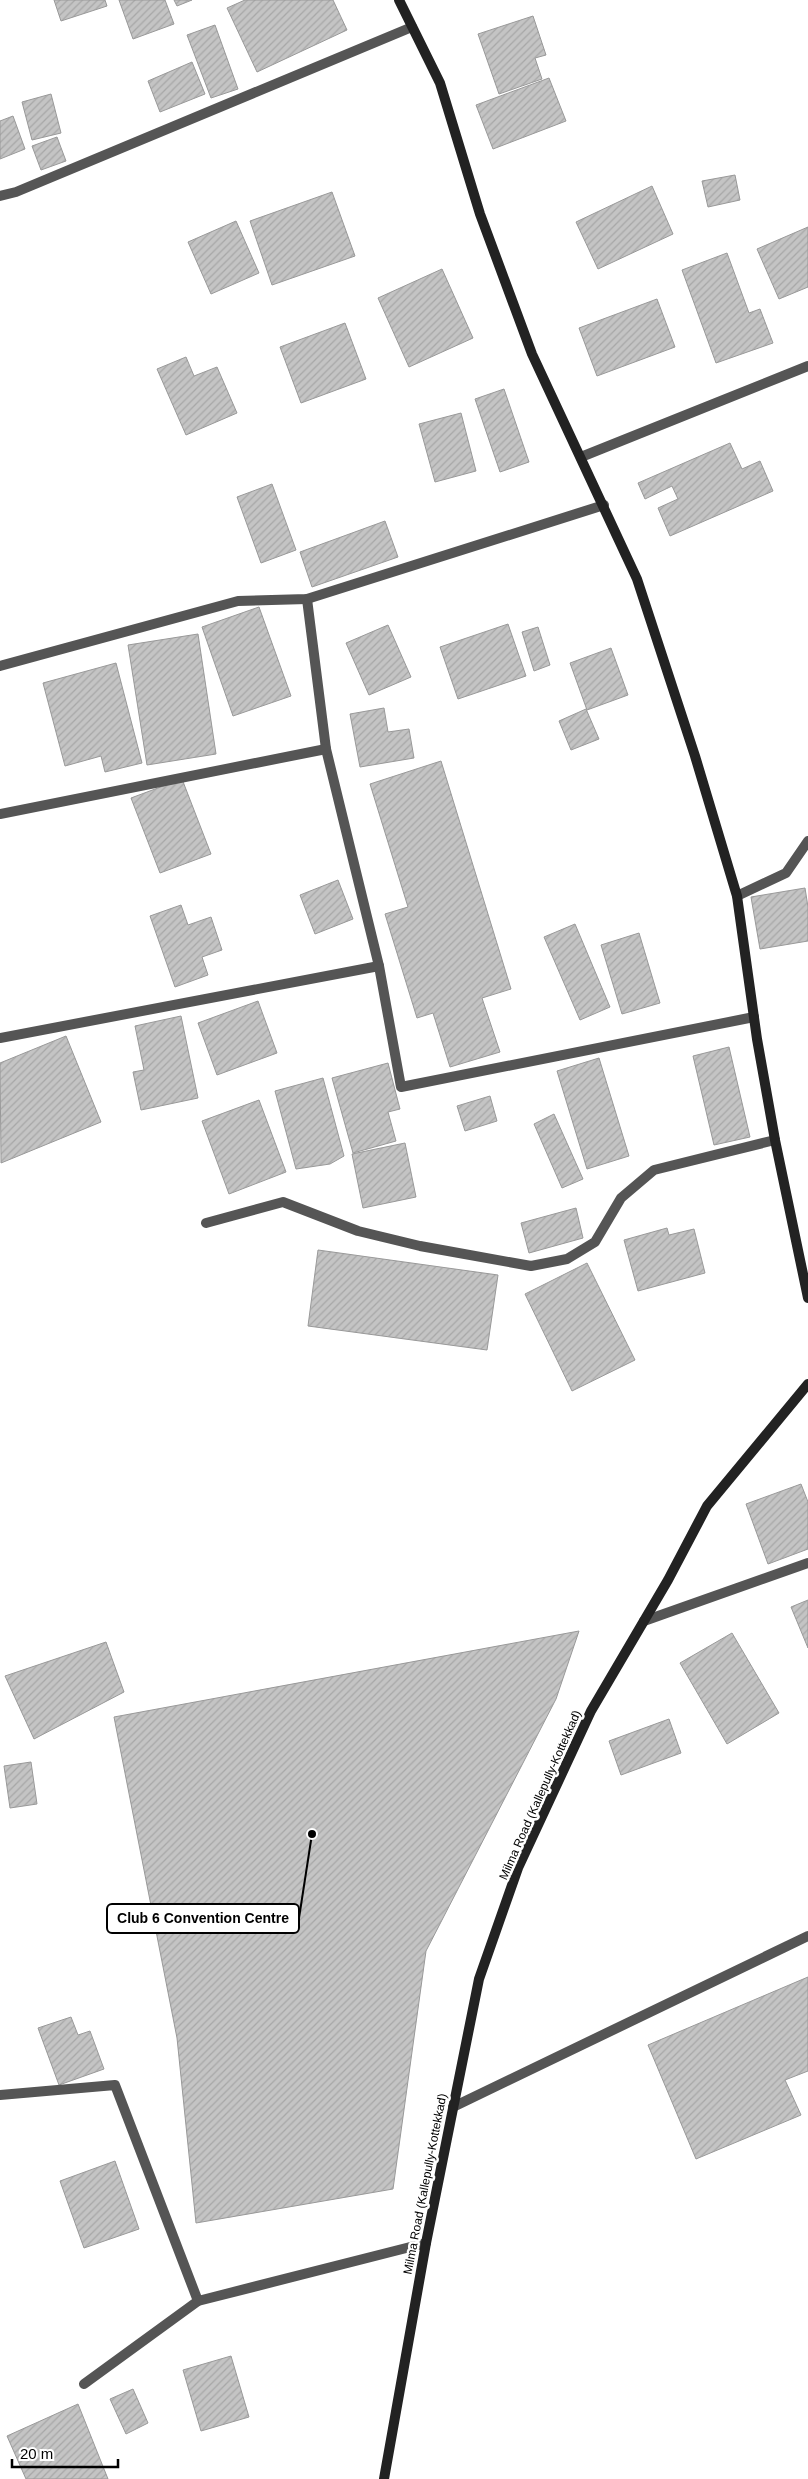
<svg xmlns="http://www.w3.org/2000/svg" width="808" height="2479" font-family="Helvetica,sans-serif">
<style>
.building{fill:url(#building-hatch);stroke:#999}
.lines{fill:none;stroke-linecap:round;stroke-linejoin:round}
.street{stroke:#555;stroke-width:10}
.secondary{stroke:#222;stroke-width:10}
.labels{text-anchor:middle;stroke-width:5;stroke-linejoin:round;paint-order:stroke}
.street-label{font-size:12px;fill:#000;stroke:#fff}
.leader{fill:none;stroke:#000;stroke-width:2}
.callout-dot{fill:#000;stroke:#fff;stroke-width:2}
.callout{fill:#fff;stroke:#000;stroke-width:2}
.callout-label{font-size:14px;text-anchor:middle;font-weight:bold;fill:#000}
</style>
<defs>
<pattern id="building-hatch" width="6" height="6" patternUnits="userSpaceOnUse" patternTransform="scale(1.25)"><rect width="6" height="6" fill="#c4c4c4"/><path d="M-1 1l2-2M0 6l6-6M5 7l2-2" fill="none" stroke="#a7a7a7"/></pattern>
</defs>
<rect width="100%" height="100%" fill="#fff"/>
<g class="building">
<path d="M54 0H105L107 6 61 21Z"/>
<path d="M119 0H165L174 24 133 39Z"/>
<path d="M174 0H192L177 6Z"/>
<path d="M245 0H333L347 30 257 72 227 8Z"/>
<path d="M533 16 546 55 535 58 542 79 499 94 478 34Z"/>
<path d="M215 25 238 89 211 98 187 35Z"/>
<path d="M192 62 205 94 160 112 148 81Z"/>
<path d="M549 78 566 121 493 149 476 105Z"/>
<path d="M51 94 61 133 32 140 22 102Z"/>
<path d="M13 116 25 149 0 159V121Z"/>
<path d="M57 137 66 161 41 170 32 146Z"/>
<path d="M735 175 740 200 708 207 702 181Z"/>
<path d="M652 186 673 234 598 269 576 222Z"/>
<path d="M332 192 355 256 272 285 250 221Z"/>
<path d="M236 221 259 273 211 294 188 242Z"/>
<path d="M808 227V287L779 299 757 249Z"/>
<path d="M727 253 749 313 760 309 773 343 716 363 682 270Z"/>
<path d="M442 269 473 338 409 367 378 298Z"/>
<path d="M657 299 675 347 597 376 579 328Z"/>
<path d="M345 323 366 379 301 403 280 347Z"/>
<path d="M186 357 194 376 217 367 237 413 186 435 157 369Z"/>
<path d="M504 389 529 462 500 472 475 399Z"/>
<path d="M461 413 476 471 435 482 419 424Z"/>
<path d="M730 443 742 469 760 461 773 491 670 536 658 508 678 499 672 486 645 499 638 483Z"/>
<path d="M272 484 296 550 261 563 237 497Z"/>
<path d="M385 521 398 557 312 587 300 552Z"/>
<path d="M259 607 291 696 233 716 202 627Z"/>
<path d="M508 624 526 676 458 699 440 647Z"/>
<path d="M388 625 411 677 369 695 346 643Z"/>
<path d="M538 627 550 665 534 671 522 632Z"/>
<path d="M198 634 216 754 147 765 128 645Z"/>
<path d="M611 648 628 695 587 710 570 663Z"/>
<path d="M116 663 142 763 105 772 101 756 65 766 43 683Z"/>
<path d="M384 708 388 732 409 729 414 758 360 767 350 714Z"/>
<path d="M586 709 599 739 571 750 559 721Z"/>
<path d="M441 761 511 989 482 998 500 1052 450 1067 433 1013 417 1018 385 914 408 907 370 784Z"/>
<path d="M182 779 211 854 160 873 131 798Z"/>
<path d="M338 880 353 919 315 934 300 895Z"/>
<path d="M805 888 808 907V941L760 949 751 897Z"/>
<path d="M181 905 188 925 211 917 222 950 202 957 208 975 175 987 150 916Z"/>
<path d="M575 924 610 1007 580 1020 544 937Z"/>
<path d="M639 933 660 1003 622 1014 601 945Z"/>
<path d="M258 1001 277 1053 217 1075 198 1023Z"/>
<path d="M181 1016 198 1098 141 1110 133 1072 144 1070 135 1026Z"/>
<path d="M66 1036 101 1122 1 1163 0 1063Z"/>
<path d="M729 1047 750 1137 714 1145 693 1056Z"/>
<path d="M599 1058 629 1156 587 1169 557 1071Z"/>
<path d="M388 1063 400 1109 388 1112 396 1141 353 1153 332 1078Z"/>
<path d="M323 1078 344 1156 330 1164 296 1169 275 1091Z"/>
<path d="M490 1096 497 1121 465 1131 457 1106Z"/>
<path d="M259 1100 286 1172 229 1194 202 1121Z"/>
<path d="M554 1114 583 1179 562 1188 534 1124Z"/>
<path d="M405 1143 416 1197 363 1208 352 1154Z"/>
<path d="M576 1208 583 1238 529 1253 521 1223Z"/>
<path d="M667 1228 669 1235 694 1229 705 1273 638 1291 624 1240Z"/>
<path d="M318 1250 498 1275 487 1350 308 1326Z"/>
<path d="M587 1263 635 1360 572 1391 525 1294Z"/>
<path d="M801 1484 808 1502V1549L768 1564 746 1504Z"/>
<path d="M808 1600V1648L791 1607Z"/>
<path d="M579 1631 556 1699 426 1951 393 2189 196 2223 177 2038 114 1717Z"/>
<path d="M732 1633 779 1713 727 1744 680 1663Z"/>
<path d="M106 1642 124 1692 34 1739 5 1676Z"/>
<path d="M669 1719 681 1753 621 1775 609 1741Z"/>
<path d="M31 1762 37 1804 10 1808 4 1766Z"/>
<path d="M808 1977V2071L785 2080 801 2115 696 2159 648 2045Z"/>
<path d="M71 2017 78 2035 90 2031 104 2069 59 2085 38 2028Z"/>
<path d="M115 2161 139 2229 84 2248 60 2181Z"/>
<path d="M231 2356 249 2417 201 2431 183 2370Z"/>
<path d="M133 2389 148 2423 126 2434 110 2399Z"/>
<path d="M78 2404 108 2479H26L7 2436Z"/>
</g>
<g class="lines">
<g class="street">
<path d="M0 196 16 192 412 27"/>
<path d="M581 457 808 366"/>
<path d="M307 599 326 749 379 966 401 1087 754 1017"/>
<path d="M0 666 238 601 307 599 604 505"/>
<path d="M0 814 326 749"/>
<path d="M737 896 786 873 808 841"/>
<path d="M0 1038 379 966"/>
<path d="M206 1223 283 1202 358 1231 420 1246 531 1266 567 1259 595 1242 621 1198 654 1170 775 1140"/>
<path d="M644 1621 808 1563"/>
<path d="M0 2095 115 2085 198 2301"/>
<path d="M453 2107 808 1936"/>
<path d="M84 2384 198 2301 426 2243"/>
</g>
<g class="secondary">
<path d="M399 0 440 83 480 214 532 354 637 579 695 756 737 896 757 1039 775 1140 808 1298"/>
<path d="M384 2479 426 2243 479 1979 518 1868 591 1711 668 1580 707 1506 808 1384"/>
</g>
</g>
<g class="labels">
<g class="street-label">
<text transform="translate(540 1795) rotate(-66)" y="4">Milma Road (Kallepully-Kottekkad)</text>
<text transform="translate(425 2184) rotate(-79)" y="4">Milma Road (Kallepully-Kottekkad)</text>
</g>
</g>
<path class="leader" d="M312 1834L299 1918"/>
<circle class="callout-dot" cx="312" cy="1834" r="5"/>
<rect class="callout" x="107" y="1904" width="192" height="29" rx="5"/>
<g class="callout-label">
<text x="203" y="1923">Club 6 Convention Centre</text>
</g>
<path d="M12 2459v8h106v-8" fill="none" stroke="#000000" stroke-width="2.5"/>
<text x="20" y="2459" font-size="15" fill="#000000" stroke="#ffffff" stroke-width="4" paint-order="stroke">20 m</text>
</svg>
